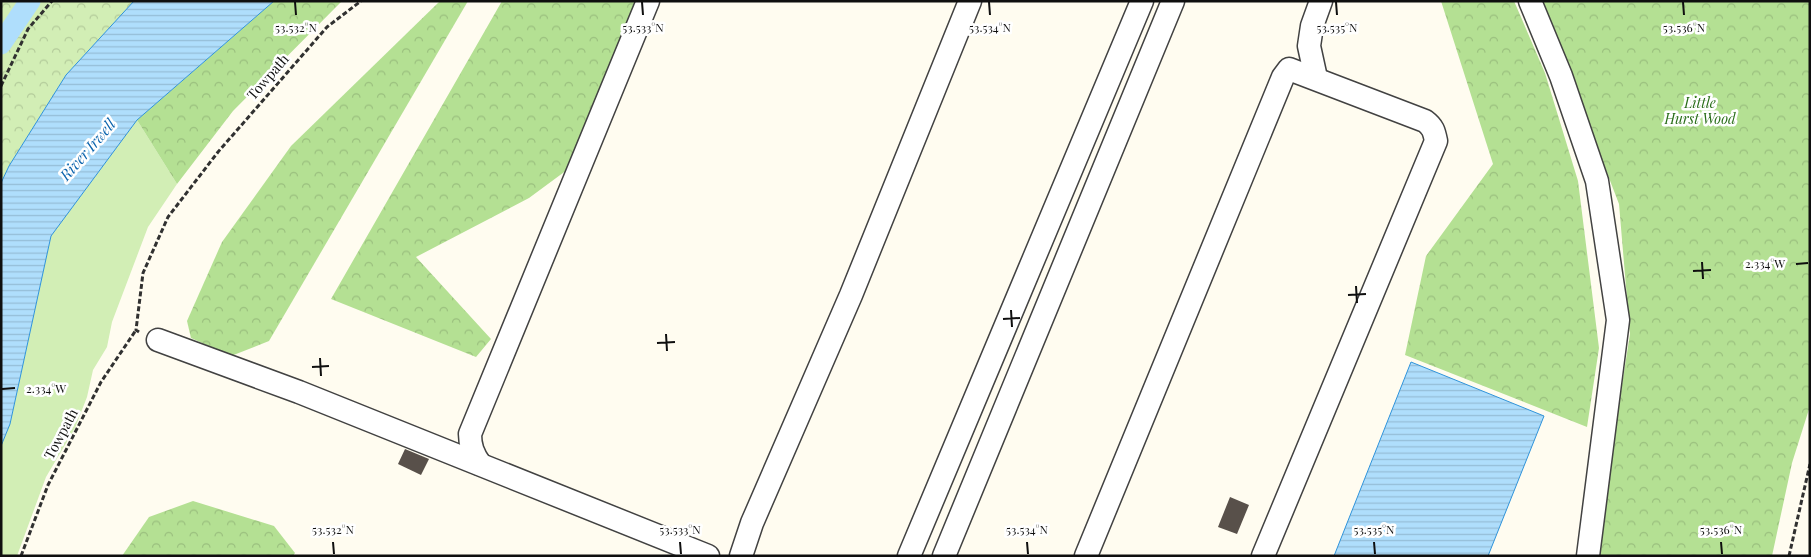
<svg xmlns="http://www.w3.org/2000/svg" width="1811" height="557" font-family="'Playfair Display',serif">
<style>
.grass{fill:#d2eeb5}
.forest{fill:url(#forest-crowns)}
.park{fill:url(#park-crowns)}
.water{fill:url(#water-rules);stroke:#2f93da}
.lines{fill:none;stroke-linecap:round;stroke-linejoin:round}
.canal{stroke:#afdefc;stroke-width:21}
.building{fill:#58504a}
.minor-casing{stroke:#424242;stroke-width:25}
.path{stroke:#313131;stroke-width:3;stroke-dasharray:5 2.5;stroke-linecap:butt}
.minor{stroke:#fff;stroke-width:22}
.ticks{fill:none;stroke:#0f0f0f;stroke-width:2}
.labels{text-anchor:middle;stroke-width:5;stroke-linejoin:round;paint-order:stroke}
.street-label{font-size:14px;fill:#0f0f0f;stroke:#fff}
.park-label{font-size:14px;font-style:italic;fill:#286d18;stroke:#fff}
.water-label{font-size:15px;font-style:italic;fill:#0b64ad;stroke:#fff}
.ticks-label{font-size:12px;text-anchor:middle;fill:#0f0f0f;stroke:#fff;stroke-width:5;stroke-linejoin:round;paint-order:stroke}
</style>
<defs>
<pattern id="forest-crowns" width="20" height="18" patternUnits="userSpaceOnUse" patternTransform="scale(1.25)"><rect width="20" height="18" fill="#b4e093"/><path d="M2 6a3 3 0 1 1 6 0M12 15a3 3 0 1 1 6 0" fill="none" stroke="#9abf7e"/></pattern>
<pattern id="park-crowns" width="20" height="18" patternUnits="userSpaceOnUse" patternTransform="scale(1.25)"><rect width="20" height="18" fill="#d2eeb5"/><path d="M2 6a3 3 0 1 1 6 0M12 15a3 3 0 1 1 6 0" fill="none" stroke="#b3cb9a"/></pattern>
<pattern id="water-rules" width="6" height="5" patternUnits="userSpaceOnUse" patternTransform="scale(1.25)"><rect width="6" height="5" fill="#afdefc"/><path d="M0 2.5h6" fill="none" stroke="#95bdd7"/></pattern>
</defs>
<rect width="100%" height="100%" fill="#fffcf0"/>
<path class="grass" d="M137 120 177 184 148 227 112 322 107 347 93 370 87 397 75 428 46 477 17 556H1V446L10 424 51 236Z"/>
<g class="forest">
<path d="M274 1H342L233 111 177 184 137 120Z"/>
<path d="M440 1H468L269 341 231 356 191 338 187 321 222 242 291 146Z"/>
<path d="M502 1H638L571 167 529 198 416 257 491 339 476 357 331 299Z"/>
<path d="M1441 1H1514L1545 73 1578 181 1599 348 1587 427 1405 355 1426 256 1493 164Z"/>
<path d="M1541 1H1810V406L1792 463 1772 556H1595L1630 334 1619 204Z"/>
<path d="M193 501 274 526 295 553 293 556H122L149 517Z"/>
</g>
<path class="park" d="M1 1H134L66 75 9 166 1 183Z"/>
<g class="water">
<path d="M134 1H274L137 120 51 236 10 424 1 446V183L9 166 66 75Z"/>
<path d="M1411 362 1544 416 1488 556H1334Z"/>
</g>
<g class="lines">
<path class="canal" d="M1 44 30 1"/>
</g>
<g class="building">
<path d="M405 449 429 459 421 475 398 464Z"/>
<path d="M1230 497 1249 505 1237 534 1218 527Z"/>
</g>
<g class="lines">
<g class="minor-casing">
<g id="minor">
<path d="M1530 1 1561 76 1597 181 1618 320 1588 556"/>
<path d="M1316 78 1309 46 1312 26 1321 1"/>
<path d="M158 340 299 392 708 556"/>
<path d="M480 464C473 454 470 446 470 434L648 1"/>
<path d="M741 556 752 523 851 295 970 1"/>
<path d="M909 556 1142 1"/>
<path d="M944 556 1173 1"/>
<path d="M1086 556 1283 77 1289 69 1425 121C1433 127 1434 131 1436 141L1263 556"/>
</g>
</g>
<g class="path">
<path d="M1 86 28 29 52 1"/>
<path d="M139 332 136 330 143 273 168 217 218 152 327 27 361 1"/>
<path d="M21 556 48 485 101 382 136 330"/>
<path d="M1789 556 1810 464"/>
</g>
<use href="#minor" class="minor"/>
</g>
<path class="ticks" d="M295 2 296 15M642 2 643 15M989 2 990 15M1336 2 1337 15M1683 2 1684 15M1702 262 1703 279M1796 264 1808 263M1693 271 1711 270M1356 286 1357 303M1348 295 1366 294M1011 310 1012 327M1003 319 1020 318M666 334 667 351M657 343 675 342M320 358 321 376M312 367 329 366M2 389 15 388M333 542 334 554M680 542 681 554M1027 542 1028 554M1374 542 1375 554M1721 542 1722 554"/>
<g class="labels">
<g class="street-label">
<text transform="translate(268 77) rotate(-49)" y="5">Towpath</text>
<text transform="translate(61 434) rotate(-62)" y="5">Towpath</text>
</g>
<g class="park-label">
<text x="1700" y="108">Little<tspan x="1700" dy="16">Hurst Wood</tspan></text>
</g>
<g class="water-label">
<text transform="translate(88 150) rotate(-49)" y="5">River Irwell</text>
</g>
</g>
<g class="ticks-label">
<text x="296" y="32">53.532°N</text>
<text x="643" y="32">53.533°N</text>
<text x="990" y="32">53.534°N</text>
<text x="1337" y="32">53.535°N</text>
<text x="1684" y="32">53.536°N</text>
<text x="1765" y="268">2.334°W</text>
<text x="46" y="393">2.334°W</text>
<text x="333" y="534">53.532°N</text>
<text x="680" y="534">53.533°N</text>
<text x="1027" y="534">53.534°N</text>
<text x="1374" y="534">53.535°N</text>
<text x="1721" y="534">53.536°N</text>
</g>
<rect width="1811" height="557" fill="none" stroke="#0f0f0f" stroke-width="5"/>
</svg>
